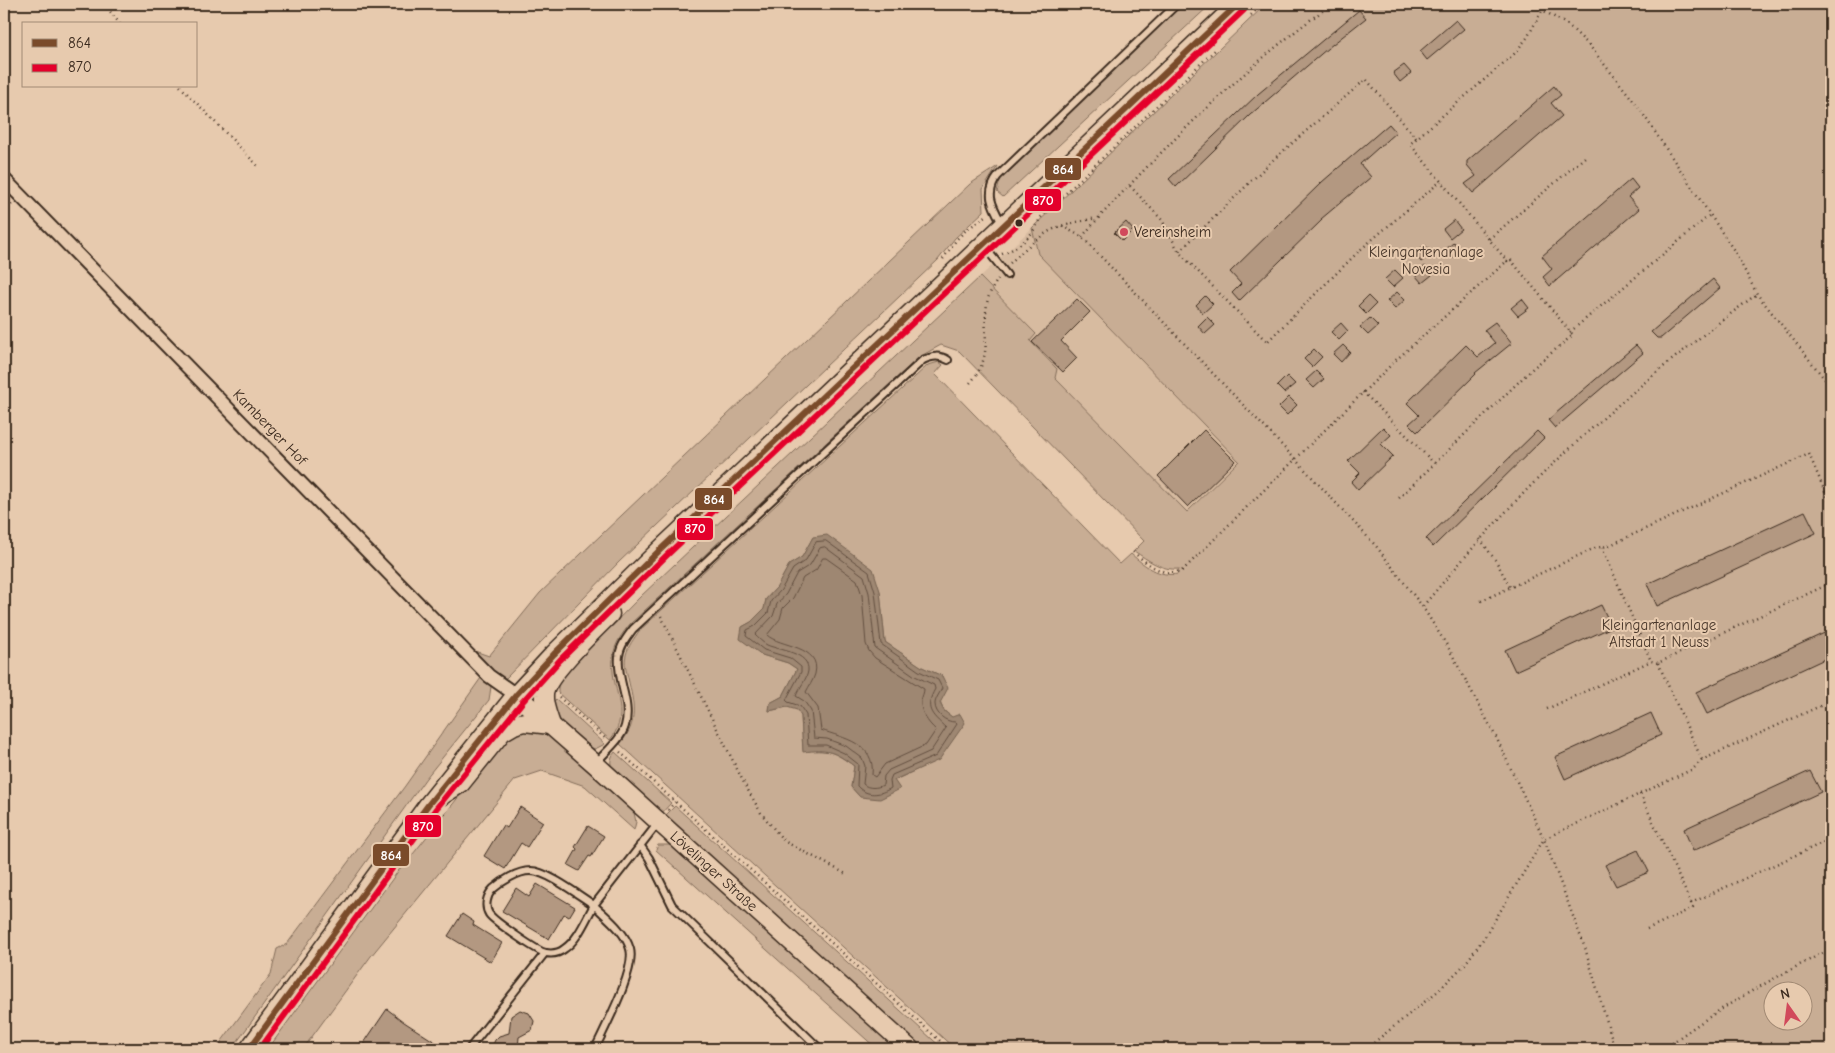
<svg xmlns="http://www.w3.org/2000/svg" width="1835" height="1053" font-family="'Comic Neue',sans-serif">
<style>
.built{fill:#d7bba0}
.green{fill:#c8ad94;stroke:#826c59;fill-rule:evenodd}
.water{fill:#9e8772;stroke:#766250}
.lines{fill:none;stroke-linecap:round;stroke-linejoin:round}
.shore{stroke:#634f40;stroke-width:1}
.building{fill:#b39881;stroke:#3b2a1e}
.lane-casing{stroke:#3b2a1e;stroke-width:10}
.street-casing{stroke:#3b2a1e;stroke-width:16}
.secondary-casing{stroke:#3b2a1e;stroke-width:21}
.path{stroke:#3b2a1e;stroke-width:2.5;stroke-dasharray:1 4;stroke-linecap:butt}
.lane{stroke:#e7caae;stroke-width:6}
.street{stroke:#e7caae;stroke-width:12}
.secondary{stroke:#e7caae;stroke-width:18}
.bus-1-casing{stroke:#e7caae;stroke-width:10}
.bus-2-casing{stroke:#e7caae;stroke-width:10}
.bus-1{stroke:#7a4b2a;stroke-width:6}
.bus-2{stroke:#e4002b;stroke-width:6}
.bus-dot{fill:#3b2a1e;stroke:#e7caae;stroke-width:2}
.poi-dot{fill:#d1495b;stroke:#e7caae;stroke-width:2}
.labels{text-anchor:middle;stroke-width:4;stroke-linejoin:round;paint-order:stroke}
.poi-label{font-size:15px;fill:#3b2a1e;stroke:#e7caae;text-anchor:start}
.park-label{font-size:15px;fill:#49372a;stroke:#e7caae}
.street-label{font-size:15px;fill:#3b2a1e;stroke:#e7caae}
.line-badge{stroke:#e7caae;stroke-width:2}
.badge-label{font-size:14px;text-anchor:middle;font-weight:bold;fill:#fff}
</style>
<rect width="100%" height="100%" fill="#e7caae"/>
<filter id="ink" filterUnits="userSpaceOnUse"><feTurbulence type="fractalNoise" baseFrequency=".02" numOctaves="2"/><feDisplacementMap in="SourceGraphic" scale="10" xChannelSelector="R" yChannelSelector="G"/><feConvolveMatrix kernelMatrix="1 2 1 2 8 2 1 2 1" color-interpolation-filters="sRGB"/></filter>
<g filter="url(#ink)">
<path class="built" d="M1032 228 1038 254 1239 461 1186 512 1055 378 1056 369 1029 340 1036 334 980 277Z"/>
<g class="green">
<path d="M1181 4H1211L1003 197 997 192 1000 180Z"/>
<path d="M1266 4H1827L1831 9V1049H955L620 744C639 722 634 705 628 678 626 670 624 663 626 655 628 646 634 639 639 631L928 365 939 362 943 365 935 374 1120 564 1131 554C1145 566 1159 577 1178 574L1179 569C1162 571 1148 560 1134 551L1144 541 959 351 941 345 919 357 630 624C622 634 614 644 613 658 609 687 633 712 610 740L558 693V680L641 596 980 277 1036 334 1030 341 1057 369 1055 378 1187 512 1239 461 1038 254 1032 228ZM813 537 880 591 885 642 922 667 942 676C940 694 935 706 952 717L939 759 860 797 851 787 854 766C833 751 828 749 803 751L801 716 797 709 787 707 769 711 770 703 783 696 797 669 788 663 762 655 742 627 751 622 764 609 766 599 777 587 789 565 802 557ZM1772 990H1802V1020H1772Z"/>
<path d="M998 166 983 189 984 211 955 238 938 260 619 562 506 678 498 677 469 649 489 656 540 593 970 184Z"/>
<path d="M483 675 491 687 489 700 426 778 232 1049H216L271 974 277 949 287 944 405 786Z"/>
<path d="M556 699 605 744 595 749 585 746 556 719 550 706Z"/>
<path d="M514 731H543L548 735 633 808 636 822 634 830 585 786 542 771 515 780 371 956 303 1049H268L407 859 413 854 508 735Z"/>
<path d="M615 752 671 803 660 815 614 773C610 765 609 759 615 752Z"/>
<path d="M675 806 943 1049H919L663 818Z"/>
<path d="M658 845H671L680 850 900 1049H877L656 850Z"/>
</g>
<path class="water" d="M827 535 873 569 880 591 885 642 922 667 942 676 948 688 940 703 944 711 952 717 960 714 965 723 939 760 894 780 900 789 880 799 860 797 851 787 854 766C834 751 828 749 803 752L801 716 797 710 787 707 769 711 770 703 783 696 797 669 788 663 762 655 740 639 742 627 751 622 764 609 766 599 777 587 789 565 802 557 813 537Z"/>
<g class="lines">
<g class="shore">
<path d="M826 541 869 572 875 592 881 644 919 671 938 680 942 688C940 693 935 699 935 704 935 714 946 722 955 722L957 724 936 756 892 775 890 780 891 788C880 795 867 797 857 786L858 764 844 753 826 745H808L806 715 800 706 788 702 786 700 801 672V667L790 658 764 650 746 636 747 630 755 626 768 613 771 601 781 590 793 569 806 560 816 542Z"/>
<path d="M825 547 864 576 869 593 875 648 915 676 934 685 935 689C924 709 931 714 946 728L931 751 889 770 884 776 883 785C878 788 868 789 863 784L865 766 862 758 846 746 827 739 814 738 811 711 804 701 796 696C799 688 807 679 808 671 810 652 778 650 767 645 763 643 758 638 755 635L773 616 777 604 786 594 797 573 810 565 820 548Z"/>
<path d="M823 558H826L857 580 862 595 866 644 869 651 875 658 924 689C924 693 922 696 921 701 920 712 928 723 936 730L926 745 885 764 875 777 872 775C876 743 843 738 821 730L818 708 806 692C809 686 813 681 815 674 822 645 779 647 767 635L780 619 783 608 793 598 803 578 816 570Z"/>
</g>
</g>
<g class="building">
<path d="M1359 10 1366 18 1328 48 1250 115 1176 187 1169 179 1258 94Z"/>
<path d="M1456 20 1464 29 1427 60 1420 51Z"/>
<path d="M1404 65 1411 73 1400 82 1393 73Z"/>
<path d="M1554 86 1561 95 1551 103 1562 116 1473 193 1465 184 1476 176 1467 165V161Z"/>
<path d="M1389 124 1396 132 1360 164 1371 177 1321 219 1322 220 1239 301 1232 293 1241 284 1230 272 1322 182Z"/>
<path d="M1631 179 1638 188 1628 197 1639 209 1550 286 1543 277 1552 269 1542 256Z"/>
<path d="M1454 220 1461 229 1450 238 1443 229Z"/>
<path d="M1126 222 1133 230 1122 241 1114 233Z"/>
<path d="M1454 242 1461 251 1451 259 1444 251Z"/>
<path d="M1425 245 1432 253 1421 262 1414 253Z"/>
<path d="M1425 266 1432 275 1422 283 1415 275Z"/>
<path d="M1395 270 1403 278 1393 287 1385 279Z"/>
<path d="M1713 279 1720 288 1661 338H1657L1651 332Z"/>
<path d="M1397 292 1405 300 1395 309 1387 301Z"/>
<path d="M1205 296 1213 304 1203 313 1196 305Z"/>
<path d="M1368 296 1376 304 1366 314 1358 306Z"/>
<path d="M1077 299 1090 312 1061 341 1077 358 1063 372 1032 342Z"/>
<path d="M1522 299 1529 308 1518 316 1511 308Z"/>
<path d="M1207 317 1215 325 1205 334 1198 326Z"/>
<path d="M1370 318 1378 326 1368 335 1360 327Z"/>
<path d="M1495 322 1512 343 1475 373 1476 374 1417 432 1409 424 1419 415 1407 403 1466 345 1478 357 1495 343 1484 330Z"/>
<path d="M1341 323 1348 331 1339 340 1331 332Z"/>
<path d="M1343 345 1350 352 1341 362 1333 354Z"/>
<path d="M1636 345 1643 353 1555 428 1548 420Z"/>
<path d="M1314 349 1322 357 1312 367 1304 359Z"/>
<path d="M1316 371 1324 379 1314 388 1306 380Z"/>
<path d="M1287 376 1295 384 1284 393 1277 386Z"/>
<path d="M1289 397 1297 405 1287 415 1279 407Z"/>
<path d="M1383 427 1391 435 1381 444 1393 456 1358 490 1351 482 1360 473 1348 461Z"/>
<path d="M1204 430 1235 461 1188 507 1158 476Z"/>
<path d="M1537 431 1544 438 1433 547 1426 539Z"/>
<path d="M1805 511 1816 533 1657 606 1647 584Z"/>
<path d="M1601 605 1612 627 1515 671 1505 650Z"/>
<path d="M1831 630V656L1707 714 1696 692Z"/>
<path d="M1651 713 1661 735 1565 779 1555 757Z"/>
<path d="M1810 771 1821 792 1693 851 1684 829Z"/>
<path d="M520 807 543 822 527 847 521 843 505 869 484 856 503 825 507 828Z"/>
<path d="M588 826 604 836 591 857 589 856 579 871 568 865 577 849 575 847Z"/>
<path d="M1638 850 1649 872 1616 886 1605 865Z"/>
<path d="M537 884 575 907 569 917 564 914 549 939 502 911 516 888 529 897Z"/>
<path d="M462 914 474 922 473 925 502 943 491 962 448 936Z"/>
<path d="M387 1009 404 1022 446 1049H373L364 1043Z"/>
<path d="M520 1010 529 1013 534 1021 532 1030 519 1037 518 1049H491L495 1040 499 1036 509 1033 511 1016Z"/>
</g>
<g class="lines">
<g class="lane-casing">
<g id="lane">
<path d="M1003 225C993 207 984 194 998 176L1177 4"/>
<path d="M984 246 1007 275"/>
<path d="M596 763C605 752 621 740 625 726 632 702 616 680 619 656 620 646 627 637 633 629L923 360C933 356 939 355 948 360"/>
<path d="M640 845 649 858 672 905 820 1049"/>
<path d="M469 1049 545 953"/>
<path d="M595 1049C605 1027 636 970 630 949 625 931 606 917 594 905 586 919 578 940 564 949 559 953 552 954 546 953 538 952 494 921 489 914 484 906 487 895 493 889 502 881 518 871 530 871 546 870 580 896 594 905L658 823"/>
</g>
</g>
<g class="street-casing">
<path id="street" d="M4 179 489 676 516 695"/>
</g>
<g class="secondary-casing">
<g id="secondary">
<path d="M516 695 595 764 910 1049"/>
<path d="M551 725C548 716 543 704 544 695 545 676 595 629 610 614"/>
<path d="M441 796 461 783 502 732 514 725 524 722 551 725"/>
<path d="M249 1049 428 805 516 695 554 654 660 550 1238 4"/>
</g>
</g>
<g class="path">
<path d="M104 4 120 24"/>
<path d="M1532 4 1568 25 1588 44 1637 105 1735 252 1757 294 1831 387"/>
<path d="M1251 15 1263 4"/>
<path d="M180 86 258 166"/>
<path d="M1416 138 1366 79 1274 159 1179 252 1267 342 1360 250 1441 181"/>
<path d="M1130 186 1162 220 1179 252"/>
<path d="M4 212 12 204"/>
<path d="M1062 226 1082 237 1295 459 1376 546 1422 606 1448 647 1496 737 1544 839 1585 948 1615 1049"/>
<path d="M1082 237C1103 212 1126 189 1149 165 1206 107 1266 51 1332 4"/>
<path d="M1489 239 1585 157"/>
<path d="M1002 254C1020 247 1033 236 1040 218L1215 50"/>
<path d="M943 259 957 239 966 230 986 216"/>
<path d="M1010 263C1026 248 1041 233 1061 226 1072 222 1085 221 1096 218"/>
<path d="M1570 332 1710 215"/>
<path d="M970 383C994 356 982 336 987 304 988 295 993 287 998 279"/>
<path d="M1363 392 1434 463"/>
<path d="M1399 498 1533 368 1573 335 1510 259 1507 261 1410 144 1514 54 1527 38 1543 9"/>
<path d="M1480 539 1496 561 1510 587"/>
<path d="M1602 547 1651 661"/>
<path d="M1133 552C1148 564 1163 578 1183 570L1396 360 1507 261"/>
<path d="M1481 601 1595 548 1608 546 1809 454 1831 506"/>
<path d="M1423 606C1463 559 1503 512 1548 469 1614 406 1684 348 1757 294"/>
<path d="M661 616 744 783 761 813 784 841 846 874"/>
<path d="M1658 663 1702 760"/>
<path d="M559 697 605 738"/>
<path d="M1547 709 1651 661 1658 663 1831 583"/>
<path d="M620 752 949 1049"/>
<path d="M1640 794 1691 903 1831 839"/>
<path d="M668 810 675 802"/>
<path d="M432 829 446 812"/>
<path d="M1647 929 1693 908 1691 903"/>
<path d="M1366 1049 1438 991 1465 964 1484 938 1544 839 1693 769 1702 760 1831 701"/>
<path d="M1664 1049C1716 1009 1773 978 1831 949"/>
</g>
<use href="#lane" class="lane"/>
<use href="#street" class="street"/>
<use href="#secondary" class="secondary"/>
<g class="bus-1-casing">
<path id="bus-1" d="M249 1049 428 805 516 695 554 654 660 550 1238 4"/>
</g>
<g class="bus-2-casing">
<path id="bus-2" d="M260 1049 435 810 523 701 560 660 666 556 1244 10"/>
</g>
<use href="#bus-1" class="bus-1"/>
<use href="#bus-2" class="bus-2"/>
</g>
</g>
<circle class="bus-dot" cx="1019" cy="223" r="4.5"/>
<circle class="poi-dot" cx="1124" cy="232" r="5"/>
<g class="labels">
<g class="poi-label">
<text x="1134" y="237">Vereinsheim</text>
</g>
<g class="park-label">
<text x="1426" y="257">Kleingartenanlage<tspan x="1426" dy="17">Novesia</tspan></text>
<text x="1659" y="630">Kleingartenanlage<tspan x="1659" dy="17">Altstadt 1 Neuss</tspan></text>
</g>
<g class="street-label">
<text transform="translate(270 427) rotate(46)" y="5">Kamberger Hof</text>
<text transform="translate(714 871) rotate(42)" y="5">Lövelinger Straße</text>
</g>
</g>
<g class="line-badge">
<rect x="1044" y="157" width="38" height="24" rx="5" fill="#7a4b2a"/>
<rect x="1024" y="188" width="38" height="24" rx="5" fill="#e4002b"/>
<rect x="694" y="487" width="39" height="24" rx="5" fill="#7a4b2a"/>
<rect x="676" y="517" width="38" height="24" rx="5" fill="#e4002b"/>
<rect x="404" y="814" width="38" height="24" rx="5" fill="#e4002b"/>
<rect x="372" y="843" width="38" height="24" rx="5" fill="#7a4b2a"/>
</g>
<g class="badge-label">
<text x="1063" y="174">864</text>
<text x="1043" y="205">870</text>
<text x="714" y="504">864</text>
<text x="695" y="533">870</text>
<text x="423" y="831">870</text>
<text x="391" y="860">864</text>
</g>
<rect width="1835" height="1053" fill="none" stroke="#e7caae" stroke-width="20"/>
<rect x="10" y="10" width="1815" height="1033" fill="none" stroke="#3b2a1e" stroke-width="2" filter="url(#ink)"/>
<rect x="22" y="22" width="175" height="65" fill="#e7caae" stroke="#a28a74"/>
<rect x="32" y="39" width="25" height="8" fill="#7a4b2a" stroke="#a28a74"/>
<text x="68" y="48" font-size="15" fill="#3b2a1e">864</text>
<rect x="32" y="64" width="25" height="8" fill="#e4002b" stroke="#a28a74"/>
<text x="68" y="72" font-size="15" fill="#3b2a1e">870</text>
<g transform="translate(1788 1006) rotate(346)"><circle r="24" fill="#e7caae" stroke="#a28a74"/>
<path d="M0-4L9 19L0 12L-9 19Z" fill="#d1495b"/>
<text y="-8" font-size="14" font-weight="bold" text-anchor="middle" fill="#3b2a1e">N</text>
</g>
</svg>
